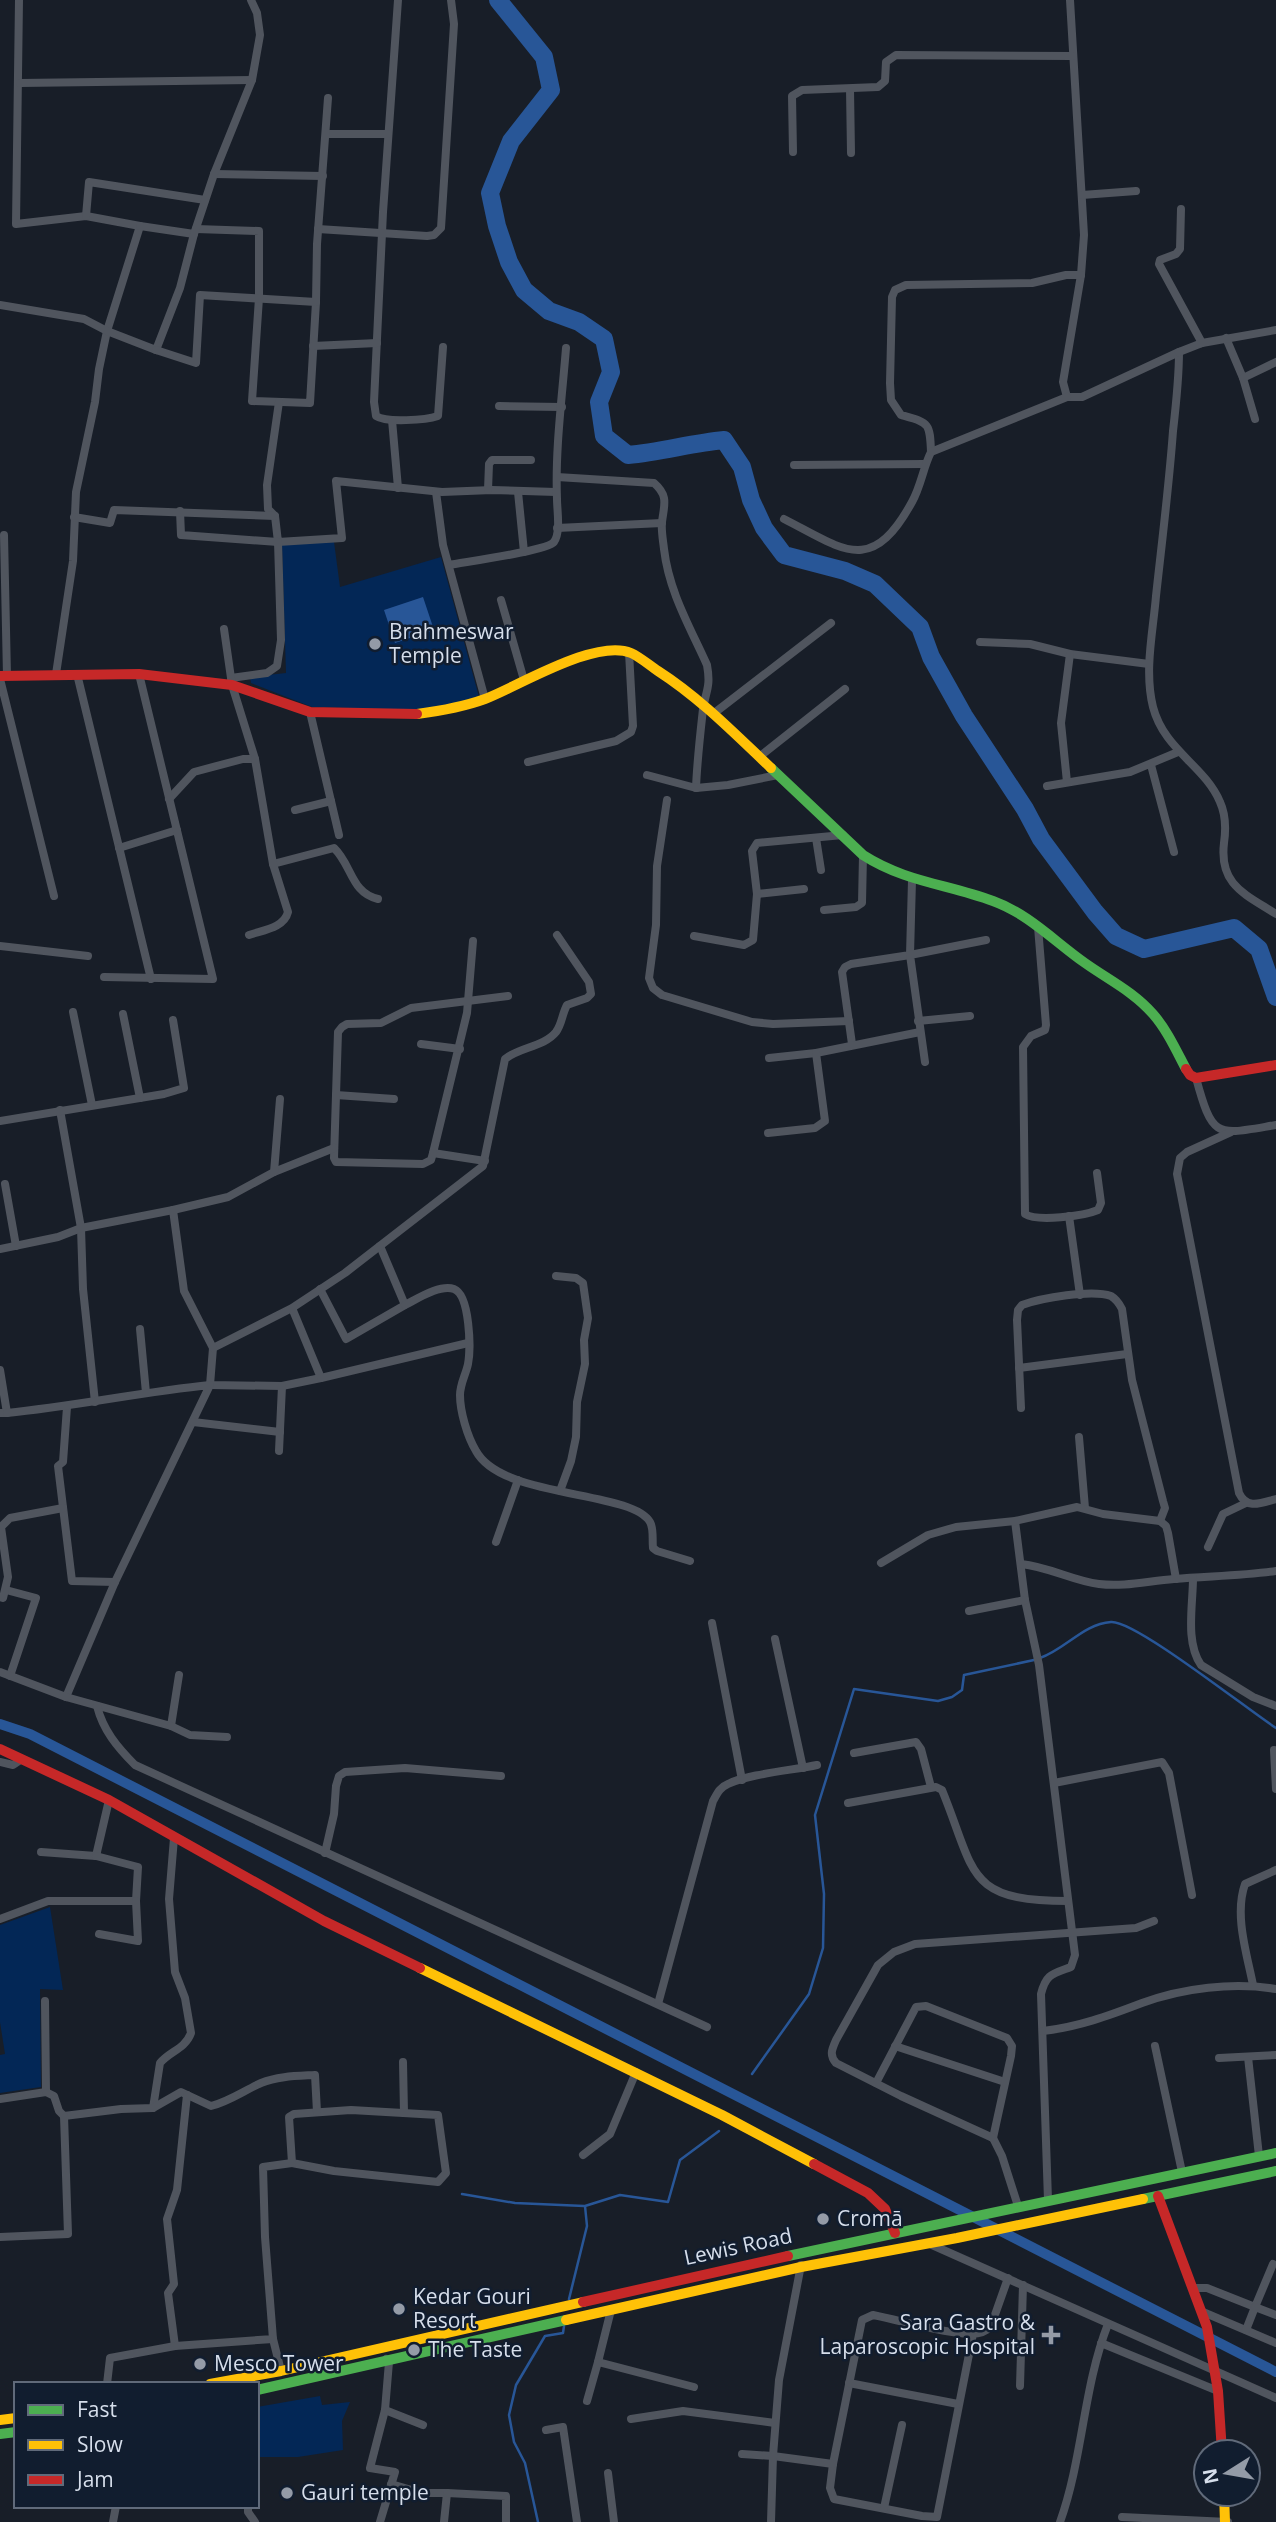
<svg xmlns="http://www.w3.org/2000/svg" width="1276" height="2522" font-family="'Open Sans',sans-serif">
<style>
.green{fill:#032756}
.water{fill:#285697}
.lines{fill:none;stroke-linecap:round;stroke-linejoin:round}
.stream{stroke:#285697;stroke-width:2.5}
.canal{stroke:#285697;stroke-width:10}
.river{stroke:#285697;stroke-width:18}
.street{stroke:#50555e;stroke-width:8}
.fast{stroke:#4caf50;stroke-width:10}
.slow{stroke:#ffc107;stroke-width:10}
.jam{stroke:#c62828;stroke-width:10}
.poi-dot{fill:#949ba7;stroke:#111d2f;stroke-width:2.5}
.labels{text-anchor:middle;stroke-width:5;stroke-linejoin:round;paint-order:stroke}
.poi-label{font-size:21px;fill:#d6deeb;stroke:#111d2f;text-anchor:start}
.street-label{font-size:21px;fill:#d6deeb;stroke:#111d2f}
</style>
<rect width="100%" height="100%" fill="#181e28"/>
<g class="green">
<path d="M334 542 340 587 441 557 479 697 426 710 312 707 251 683 250 677 286 673 282 545Z"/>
<path d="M50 1907 63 1990 40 1989 41 2087 0 2093V2055L5 2054 0 2022V1925Z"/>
<path d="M320 2396 322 2405 350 2402 342 2421 343 2450 298 2457H258L257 2407Z"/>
</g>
<path class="water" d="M423 597 434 630 395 643 384 610Z"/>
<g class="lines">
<g class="stream">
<path d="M1040 1658C1066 1649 1083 1624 1111 1622 1135 1620 1248 1710 1276 1728"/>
<path d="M752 2074 809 1994 823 1948 824 1894 815 1815 854 1689 938 1701 952 1697 962 1690 964 1675 1034 1660"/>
<path d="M462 2194 515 2203 584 2206"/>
<path d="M569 2299 587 2226 585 2206 620 2195 668 2202 680 2160 719 2131"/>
<path d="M538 2522 525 2463 514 2442 509 2415 516 2385 545 2336 563 2333 564 2326"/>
</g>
<path class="canal" d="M0 1724 30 1734 1276 2372"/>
<path class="river" d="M498 0 544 57 551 90 511 141 490 193 497 226 509 262 524 290 549 311 579 322 604 339 611 372 599 402 604 436 628 455C661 452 692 443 724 440L742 467 751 500 764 528 784 555 845 571 875 584 920 627 931 657 964 716 1025 809 1041 839 1095 912 1116 936 1144 949 1234 928 1259 949 1276 997"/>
<g class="street">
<path d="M19 0 16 224 86 216 140 226 107 331 99 369 95 402 76 492 73 561 56 674"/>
<path d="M398 0 383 212 374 402 376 416C386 423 426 420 438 416L443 347"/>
<path d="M1070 0 1084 235 1081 275 1063 382 1067 397H1082L1179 352C1179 378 1176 405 1173 431 1169 486 1162 541 1156 596 1153 632 1144 671 1153 707 1164 750 1205 766 1220 802 1226 815 1226 829 1224 843 1219 885 1245 894 1276 914"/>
<path d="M20 83 252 80"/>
<path d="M850 89 851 153"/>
<path d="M326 134H388"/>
<path d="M793 152 792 96 802 90 878 87 885 81 886 62 896 55 1073 56"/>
<path d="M214 174 323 176"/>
<path d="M1082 195 1136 191"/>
<path d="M1181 209 1180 249 1176 254 1160 260 1159 264 1202 343"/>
<path d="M86 216 89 182 205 200"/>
<path d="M140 226 194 234"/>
<path d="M196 229 259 231V298L252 401 310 403 316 302"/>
<path d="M318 229 427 236 434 235 441 228 454 24 451 0"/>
<path d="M0 305 84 319 107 331 156 350 180 288 194 234 214 174 252 80 260 35 257 13 251 0"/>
<path d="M1226 338 1243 378 1255 419"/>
<path d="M313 346 377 343"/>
<path d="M156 350 196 363 200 295 316 302 317 244 328 98"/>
<path d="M1179 352 1202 343 1276 330"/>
<path d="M1243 378 1276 362"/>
<path d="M279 402 267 485 268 509 275 516 278 542 342 538 336 481 442 492 492 490 556 492"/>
<path d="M499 406 562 407"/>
<path d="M392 420 398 488"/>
<path d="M931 452C930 422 929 423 901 415L891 400 890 383 892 297 895 290 906 285 1032 283 1066 275H1081"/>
<path d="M794 465 924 464"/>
<path d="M557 477 654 483C669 496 664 505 662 522 661 530 663 540 664 549 669 592 690 627 707 665 711 687 706 690 703 709 700 736 697 762 696 788"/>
<path d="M488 490 489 464 492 460H531"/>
<path d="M436 492 443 545 485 699"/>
<path d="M518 492 524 552"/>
<path d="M180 511 181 535 278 542 281 640 277 666 267 673 231 678"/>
<path d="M74 517 110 523 114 510 275 516"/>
<path d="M784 519C843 549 871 577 912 502 921 486 923 468 931 452L1067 397"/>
<path d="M557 528 662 523"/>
<path d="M4 535 7 676"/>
<path d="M449 565C464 562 547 551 554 542 561 532 557 511 557 499 555 450 562 398 566 348"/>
<path d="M501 600 524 680"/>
<path d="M980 642 1030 644 1070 654 1149 664"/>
<path d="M77 674 151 979"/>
<path d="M0 679 54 896"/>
<path d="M310 712 339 835"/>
<path d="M713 714 831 623"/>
<path d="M759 757 845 689"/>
<path d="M528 762 616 741 631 732 633 726 629 652"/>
<path d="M1151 765 1174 852"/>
<path d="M647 775 696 788 728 785 778 775"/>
<path d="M1067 782 1061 723 1070 654"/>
<path d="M1047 786 1130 772 1178 752"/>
<path d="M169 799 194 772 243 759H255L232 685 224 629"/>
<path d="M667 800 657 866 656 925 649 978 653 988 662 995 752 1022 773 1024 849 1021"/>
<path d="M295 810 331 801"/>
<path d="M816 838 821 870"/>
<path d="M119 848 177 830"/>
<path d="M273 864 334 848C352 865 351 893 378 899"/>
<path d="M757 894 804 889"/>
<path d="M824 910 856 907 862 903 863 855"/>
<path d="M1038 927 1046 1025 1045 1030 1031 1036 1023 1047 1025 1214C1037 1222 1084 1216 1098 1210L1101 1203 1097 1173"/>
<path d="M249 935C263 930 284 928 288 912L273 864 255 759"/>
<path d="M694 936 744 945 753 940 757 894 752 851 757 843 843 835"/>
<path d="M473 941 467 1013 433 1153 485 1161"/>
<path d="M0 946 88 956"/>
<path d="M104 977 213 979 139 674"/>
<path d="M73 1012 92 1105"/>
<path d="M123 1014 140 1098"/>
<path d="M918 1021 970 1016"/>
<path d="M421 1044 460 1049"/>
<path d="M852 1044 842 972 845 967 851 964 910 955 912 880"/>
<path d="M769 1058 816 1053 920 1032"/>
<path d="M925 1062 910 955 986 940"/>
<path d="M1196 1078C1213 1140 1216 1135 1276 1125"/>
<path d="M336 1095 394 1099"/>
<path d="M60 1110 81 1228 83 1289 95 1402"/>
<path d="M0 1121 164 1094 184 1088 173 1020"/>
<path d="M1231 1132 1187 1152 1180 1158 1177 1174 1239 1493C1247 1510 1261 1503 1276 1499"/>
<path d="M768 1133 815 1128 825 1121 816 1053"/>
<path d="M433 1153 431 1160 423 1164 336 1162 334 1158 338 1032 342 1027 347 1024 381 1023 411 1008 508 996"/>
<path d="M274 1172 334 1148"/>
<path d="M5 1184 16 1246"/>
<path d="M1069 1216 1080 1295"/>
<path d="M0 1249 58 1237 81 1228 173 1210"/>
<path d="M556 1276 576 1278 583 1283 588 1318 584 1340 585 1364 577 1402 576 1437 571 1461 560 1491"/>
<path d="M320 1289 346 1339 405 1305 380 1246"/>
<path d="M405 1305C417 1299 440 1284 454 1289 470 1295 471 1349 468 1364 466 1374 460 1384 460 1395 460 1411 467 1436 476 1451 502 1499 631 1490 650 1522 654 1529 652 1539 653 1548L657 1551 690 1561"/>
<path d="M292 1308 321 1378 282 1386 210 1385 213 1348 292 1308 345 1273 483 1166 505 1059C519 1047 544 1047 556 1032 562 1024 562 1014 567 1005L587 998 591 994 589 982 557 935"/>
<path d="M140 1329 146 1393"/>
<path d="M213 1348 184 1291 173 1210 228 1197 274 1172 280 1099"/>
<path d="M1019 1368 1127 1354"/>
<path d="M0 1370 7 1413H0"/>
<path d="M321 1378 468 1343"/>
<path d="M67 1407 63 1462 58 1466 72 1581 115 1582"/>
<path d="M1021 1408 1017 1320 1018 1310 1022 1305C1041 1298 1092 1289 1111 1296 1116 1299 1119 1303 1122 1309L1132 1380 1163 1501 1165 1508 1160 1521"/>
<path d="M7 1413C75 1406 142 1392 210 1385L115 1582 66 1697"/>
<path d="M193 1422 280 1432"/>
<path d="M1079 1437 1085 1508"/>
<path d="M279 1451 282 1386"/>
<path d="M1015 1521 1025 1600 1039 1665 1075 1955 1071 1967C1052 1974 1046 1974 1041 1994L1048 2200"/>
<path d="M496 1542 518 1480"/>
<path d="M1208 1547 1223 1514 1246 1503"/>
<path d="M881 1563 928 1535 956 1527 1015 1521 1077 1507 1103 1514 1160 1521 1166 1526 1168 1533 1176 1579"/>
<path d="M1021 1564C1050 1567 1073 1581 1099 1584 1124 1587 1148 1581 1174 1579 1208 1576 1242 1576 1276 1571"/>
<path d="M1193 1578C1193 1605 1185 1642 1201 1665L1253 1697 1276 1706"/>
<path d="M6 1590 36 1598 10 1676"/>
<path d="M0 1597 3 1598 8 1577 1 1527 10 1518 63 1508"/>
<path d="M969 1611 1025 1600"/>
<path d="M712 1623 742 1780"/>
<path d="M775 1639 803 1768"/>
<path d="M0 1672 66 1697 171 1726 179 1675"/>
<path d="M97 1706C103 1730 117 1747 135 1765L707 2027"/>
<path d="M171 1726 190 1735 227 1737"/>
<path d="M1274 1750 1276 1789"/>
<path d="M854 1753 916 1742 921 1749 931 1787"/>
<path d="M0 1762 13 1765 22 1759"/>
<path d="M1054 1783 1162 1762 1169 1773 1192 1895"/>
<path d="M848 1803 936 1787 942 1790C976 1873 965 1901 1068 1901"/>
<path d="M41 1852 96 1856 109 1800"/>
<path d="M325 1853 334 1814 336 1786 339 1776 345 1772 405 1768 501 1776"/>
<path d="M0 1919 48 1901H136L138 1867 96 1856"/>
<path d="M99 1934 138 1941 136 1901"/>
<path d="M1253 1985C1247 1954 1234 1915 1245 1884L1276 1870"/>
<path d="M658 2004 713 1801C717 1794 720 1787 728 1784 748 1774 794 1770 817 1765"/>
<path d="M1043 2031C1078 2027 1108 2016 1142 2003 1183 1988 1233 1982 1276 1989"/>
<path d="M895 2046 1005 2082"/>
<path d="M1155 2046 1182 2172"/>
<path d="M1248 2057 1259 2156"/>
<path d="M1219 2058 1276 2055"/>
<path d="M403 2062 404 2113"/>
<path d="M876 2083 916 2007 926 2006 1007 2038 1012 2046 1011 2056 993 2138"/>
<path d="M0 2099 46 2092"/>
<path d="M153 2108 160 2063C170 2051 185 2049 191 2033L185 1998 175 1972 169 1899 174 1838"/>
<path d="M351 2110 438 2115 446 2173 438 2182 334 2171 292 2163 289 2117 294 2114Z"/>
<path d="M64 2116 121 2109 153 2108 181 2092 211 2106C230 2101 243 2091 261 2083 278 2076 297 2076 315 2075L317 2112"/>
<path d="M583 2155 610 2134 636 2072"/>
<path d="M1018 2206 1002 2156 993 2138 901 2096 836 2063C829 2055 832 2049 836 2040L878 1965 894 1952 915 1944 1136 1928 1154 1921"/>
<path d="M0 2237 68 2234 64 2116 59 2111 54 2096 46 2092 45 2001"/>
<path d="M932 2245 1276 2398"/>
<path d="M1194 2288H1207L1255 2307 1273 2264"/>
<path d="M611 2310 598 2362 694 2387"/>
<path d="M1203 2312 1276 2343"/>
<path d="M1246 2330 1255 2307 1276 2315"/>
<path d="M973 2334 937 2517 922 2516 834 2499 830 2488 833 2464 862 2320 873 2315C903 2321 942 2333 971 2334 979 2334 986 2332 991 2326L1008 2278"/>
<path d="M273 2339 281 2371"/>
<path d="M1101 2343 1218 2391"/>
<path d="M175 2346 168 2293 174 2284 167 2219 177 2190 187 2095"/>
<path d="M849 2383 958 2404"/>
<path d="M107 2384 110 2358 175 2346 273 2339 265 2237 263 2167 292 2163"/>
<path d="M1020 2386 1023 2285"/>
<path d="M587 2401 598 2362"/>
<path d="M385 2410 423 2425"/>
<path d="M631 2419 683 2411 775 2423"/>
<path d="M546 2430 563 2427 577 2522"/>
<path d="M742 2454 773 2456 833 2464"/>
<path d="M608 2473 614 2522"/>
<path d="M391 2484 422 2493H447L444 2522"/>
<path d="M447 2493 506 2496V2522"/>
<path d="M248 2506V2512L255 2522"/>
<path d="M884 2508 902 2425"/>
<path d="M1122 2517 1228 2522"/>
<path d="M113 2522 116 2506"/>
<path d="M380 2522 395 2472 370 2468 385 2410 389 2362 386 2359"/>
<path d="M771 2522 773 2456 779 2380 801 2265"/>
<path d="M1060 2522C1083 2458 1083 2388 1108 2324"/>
</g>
<g class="fast">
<path d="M771 768 863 855C905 882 947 884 993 901 1029 914 1055 942 1085 963 1109 980 1134 992 1153 1014 1167 1030 1176 1050 1186 1069"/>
<path d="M1143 2199 1276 2171"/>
<path d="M788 2256 1276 2153"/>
<path d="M257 2390 566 2320"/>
<path d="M0 2434 16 2432"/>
</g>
<g class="slow">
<path d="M417 714C440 711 463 707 485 699 519 686 596 638 631 653 640 657 649 665 658 671 700 698 735 734 771 768"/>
<path d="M420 1968 722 2115 814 2164"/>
<path d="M566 2320 801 2267 957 2238 1143 2199"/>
<path d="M210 2384 281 2371 583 2302"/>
<path d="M0 2420 16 2418"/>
<path d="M1224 2494 1225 2522"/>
</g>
<g class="jam">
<path d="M0 676 139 674 232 685 310 712 417 714"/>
<path d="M1186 1069 1190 1075 1196 1078 1276 1065"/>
<path d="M0 1749 109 1800 324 1921 420 1968"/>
<path d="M814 2164 868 2193 885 2209 895 2233"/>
<path d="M1158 2196 1207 2327 1218 2391 1222 2452"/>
<path d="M583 2302 788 2256"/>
</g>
</g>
<g class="poi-dot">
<circle cx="375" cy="644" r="7"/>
<circle cx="823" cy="2219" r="7"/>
<circle cx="399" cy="2309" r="7"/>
<path d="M1047.5 2324.5h7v7h7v7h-7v7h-7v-7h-7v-7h7z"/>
<circle cx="414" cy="2350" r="7"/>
<circle cx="200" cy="2364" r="7"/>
<circle cx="287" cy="2493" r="7"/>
</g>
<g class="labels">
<g class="poi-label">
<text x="389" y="639">Brahmeswar<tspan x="389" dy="24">Temple</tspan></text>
<text x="837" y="2226">Cromā</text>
<text x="413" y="2304">Kedar Gouri<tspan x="413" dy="24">Resort</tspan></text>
<text x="1035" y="2330" text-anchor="end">Sara Gastro &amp;<tspan x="1035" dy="24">Laparoscopic Hospital</tspan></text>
<text x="428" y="2357">The Taste</text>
<text x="214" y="2371">Mesco Tower</text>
<text x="301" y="2500">Gauri temple</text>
</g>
<g class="street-label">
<text transform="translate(738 2247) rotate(-12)" y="7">Lewis Road</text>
</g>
</g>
<rect x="14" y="2382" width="245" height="126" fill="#111d2f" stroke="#606a7a" stroke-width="2"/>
<rect x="28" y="2405" width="35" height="10" fill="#4caf50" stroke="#606a7a" stroke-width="2"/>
<text x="77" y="2417" font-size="21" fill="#d6deeb">Fast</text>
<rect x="28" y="2440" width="35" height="10" fill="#ffc107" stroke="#606a7a" stroke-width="2"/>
<text x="77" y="2452" font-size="21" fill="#d6deeb">Slow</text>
<rect x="28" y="2475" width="35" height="10" fill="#c62828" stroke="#606a7a" stroke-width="2"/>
<text x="77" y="2487" font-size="21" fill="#d6deeb">Jam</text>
<g transform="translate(1227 2473) rotate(259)"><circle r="33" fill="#111d2f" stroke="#606a7a" stroke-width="2"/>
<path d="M0-5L12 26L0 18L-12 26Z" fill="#949ba7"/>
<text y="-10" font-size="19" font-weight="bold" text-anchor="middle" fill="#d6deeb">N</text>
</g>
</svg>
